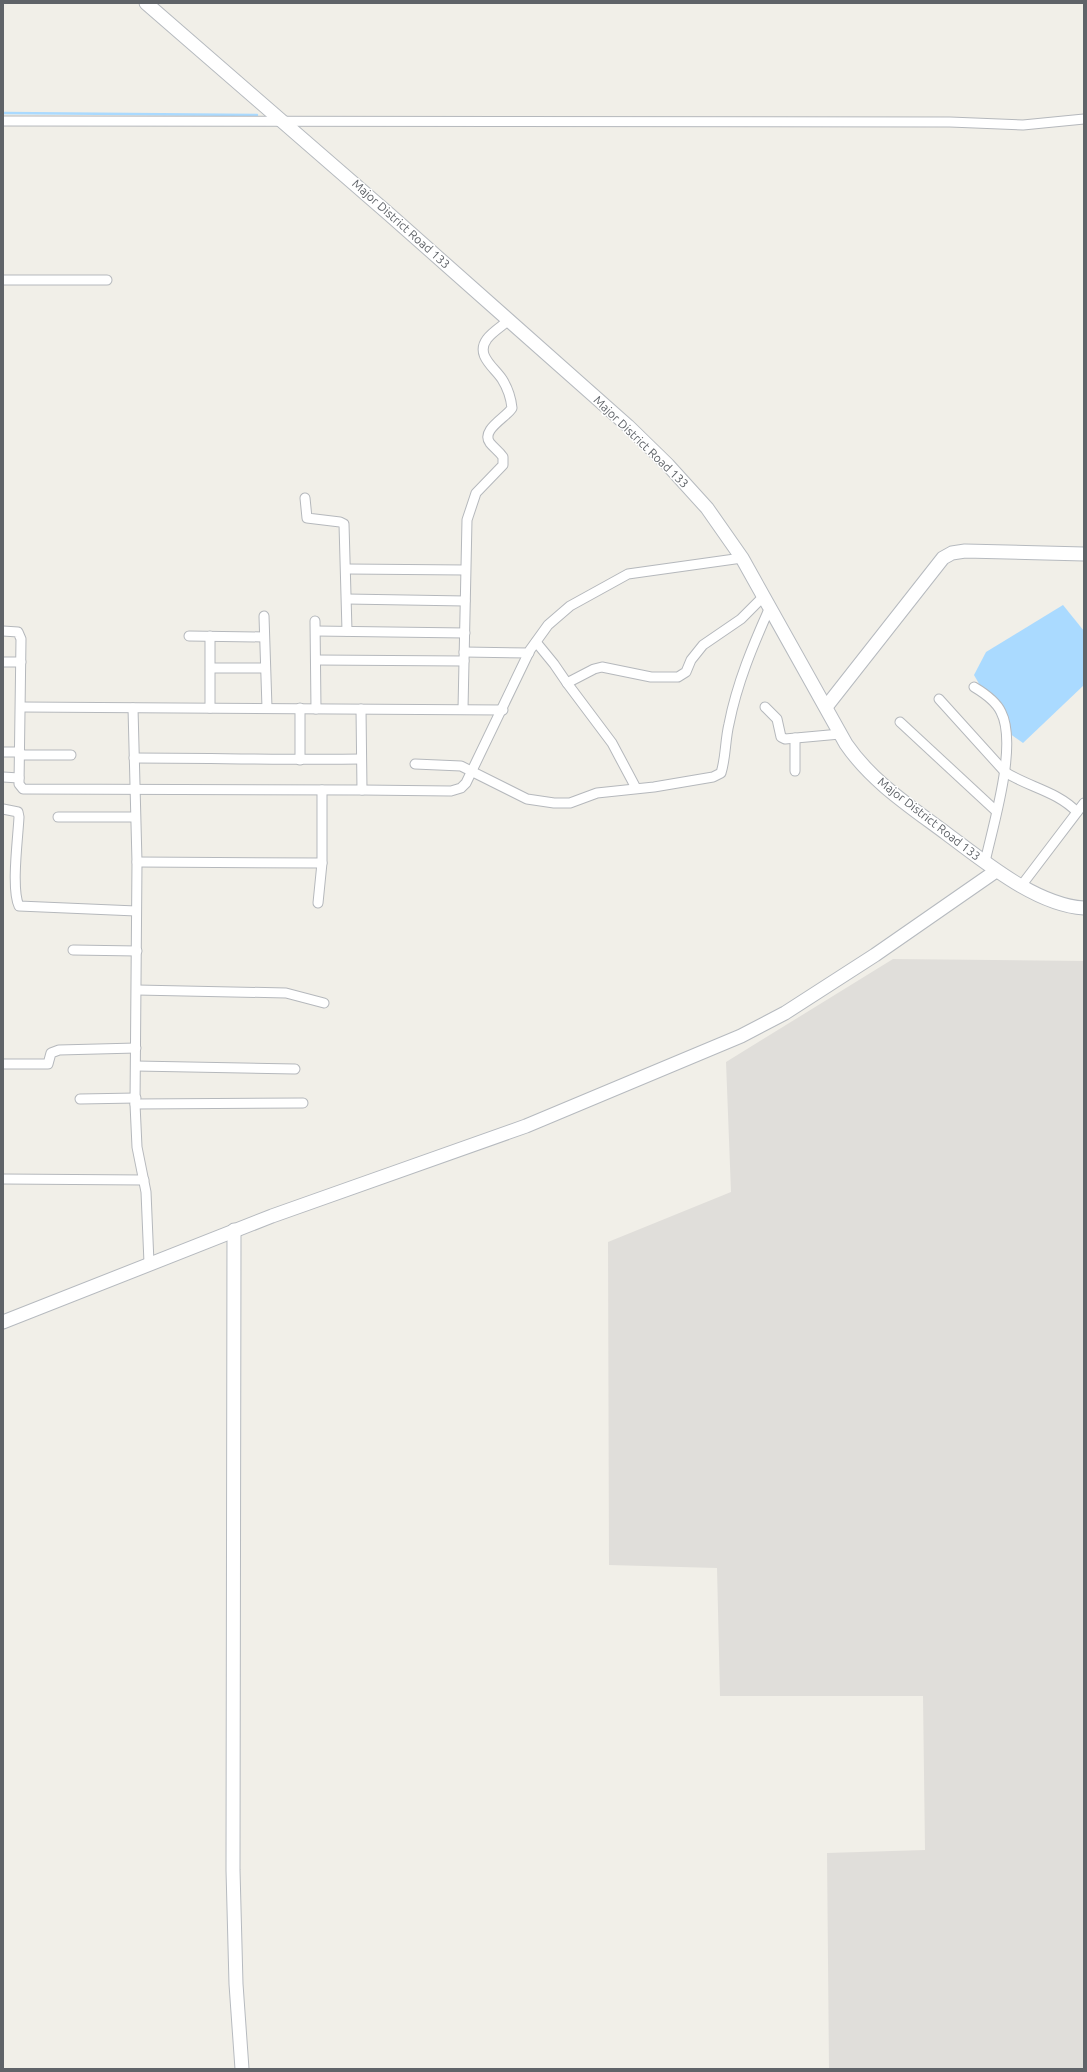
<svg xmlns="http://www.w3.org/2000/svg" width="1087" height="2072" font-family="Ubuntu,sans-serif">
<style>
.industrial{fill:#e0deda}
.water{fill:#aadaff}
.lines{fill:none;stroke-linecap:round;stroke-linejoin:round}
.stream{stroke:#aadaff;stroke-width:2.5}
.street-casing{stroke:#b5b8bc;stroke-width:11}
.secondary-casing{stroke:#b6babf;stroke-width:15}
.street{stroke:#fff;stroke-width:9}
.secondary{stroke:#fff;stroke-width:13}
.labels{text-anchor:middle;stroke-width:3;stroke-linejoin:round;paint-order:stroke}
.street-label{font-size:12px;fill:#5f6368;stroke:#fff}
</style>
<rect width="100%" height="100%" fill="#f1efe8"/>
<path class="industrial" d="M893 959 1084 961V2069H829L827 1853 925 1850 923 1696H720L717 1568 609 1565 608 1242 731 1192 726 1062Z"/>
<path class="water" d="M1063 605 1084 631V685L1023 743 1006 731 974 675 986 652Z"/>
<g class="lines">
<path class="stream" d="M3 113 257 115"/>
<g class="street-casing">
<g id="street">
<path d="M3 121 950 122 1023 125 1084 119"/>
<path d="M3 280H107"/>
<path d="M305 498 307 518 340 522 344 524 347 631"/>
<path d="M347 569 465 570"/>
<path d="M347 599 465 601"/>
<path d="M264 616 267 708"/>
<path d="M315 621 316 709"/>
<path d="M3 631 18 632 21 639 19 784 23 789 362 790 361 709"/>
<path d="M316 631 465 633"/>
<path d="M189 636 264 637"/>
<path d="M210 636V708"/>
<path d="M536 642 554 664 567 683 612 743 636 788"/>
<path d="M464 652 529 653"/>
<path d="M316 660 464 661"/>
<path d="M3 662H21"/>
<path d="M211 668H265"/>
<path d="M567 683 594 669 602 667 651 677H678L686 672 691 660 703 645 741 619 764 596"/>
<path d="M974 687C984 693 996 701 1001 712 1018 745 993 825 985 862"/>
<path d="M939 699 1005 772C1028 787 1057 791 1077 812"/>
<path d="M21 707 503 710"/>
<path d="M765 707 777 719 781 737 785 739 840 734"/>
<path d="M133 708 137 862 135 1104 137 1147 146 1192 149 1263"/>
<path d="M300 708V760"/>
<path d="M463 709 467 520 476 493 503 465V457C499 451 494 448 490 443 480 430 507 417 512 408 511 398 507 387 502 379 494 367 475 355 487 339 492 332 502 326 509 320"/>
<path d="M900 722 996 811"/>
<path d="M795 738V771"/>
<path d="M3 752H20"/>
<path d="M20 755H71"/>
<path d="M134 758C210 758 286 760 361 759"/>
<path d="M415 764 461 766 527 799 554 803H570L597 793 654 787 713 777 721 773C726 757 725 740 729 724 737 683 753 645 770 607"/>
<path d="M3 777 19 778"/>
<path d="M362 790 451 791 461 788 466 783 530 650 548 625 570 606 628 574 742 558"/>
<path d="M3 809 18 812 19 817C18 838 11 889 19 906L136 911"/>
<path d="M58 817H135"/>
<path d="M137 862 322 863"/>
<path d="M1021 886 1084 803"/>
<path d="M318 903 322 863V790"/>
<path d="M73 950 137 951"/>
<path d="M137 990 286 993 324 1003"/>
<path d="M3 1064H48L51 1053 59 1050 136 1048"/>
<path d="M136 1066 295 1069"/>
<path d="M80 1099 136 1098"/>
<path d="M135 1104 303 1103"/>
<path d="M3 1179 144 1180"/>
</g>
</g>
<g class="secondary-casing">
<g id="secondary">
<path d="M146 3 390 215 628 426 668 465 707 508 742 558 846 744C872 782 911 807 947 834 985 862 1036 905 1084 908"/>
<path d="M826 707 943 558 952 553 965 551 1084 554"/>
<path d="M234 1230 233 1870 236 1984 242 2069"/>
<path d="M3 1322 272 1216 526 1126 741 1036 785 1013 875 955 996 871"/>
</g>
</g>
<use href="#street" class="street"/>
<use href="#secondary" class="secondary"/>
</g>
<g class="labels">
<g class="street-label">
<text transform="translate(401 224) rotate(42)" y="4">Major District Road 133</text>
<text transform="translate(641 442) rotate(44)" y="4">Major District Road 133</text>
<text transform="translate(929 819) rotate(38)" y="4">Major District Road 133</text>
</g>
</g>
<rect width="1087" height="2072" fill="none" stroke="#5f6368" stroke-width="8"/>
</svg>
